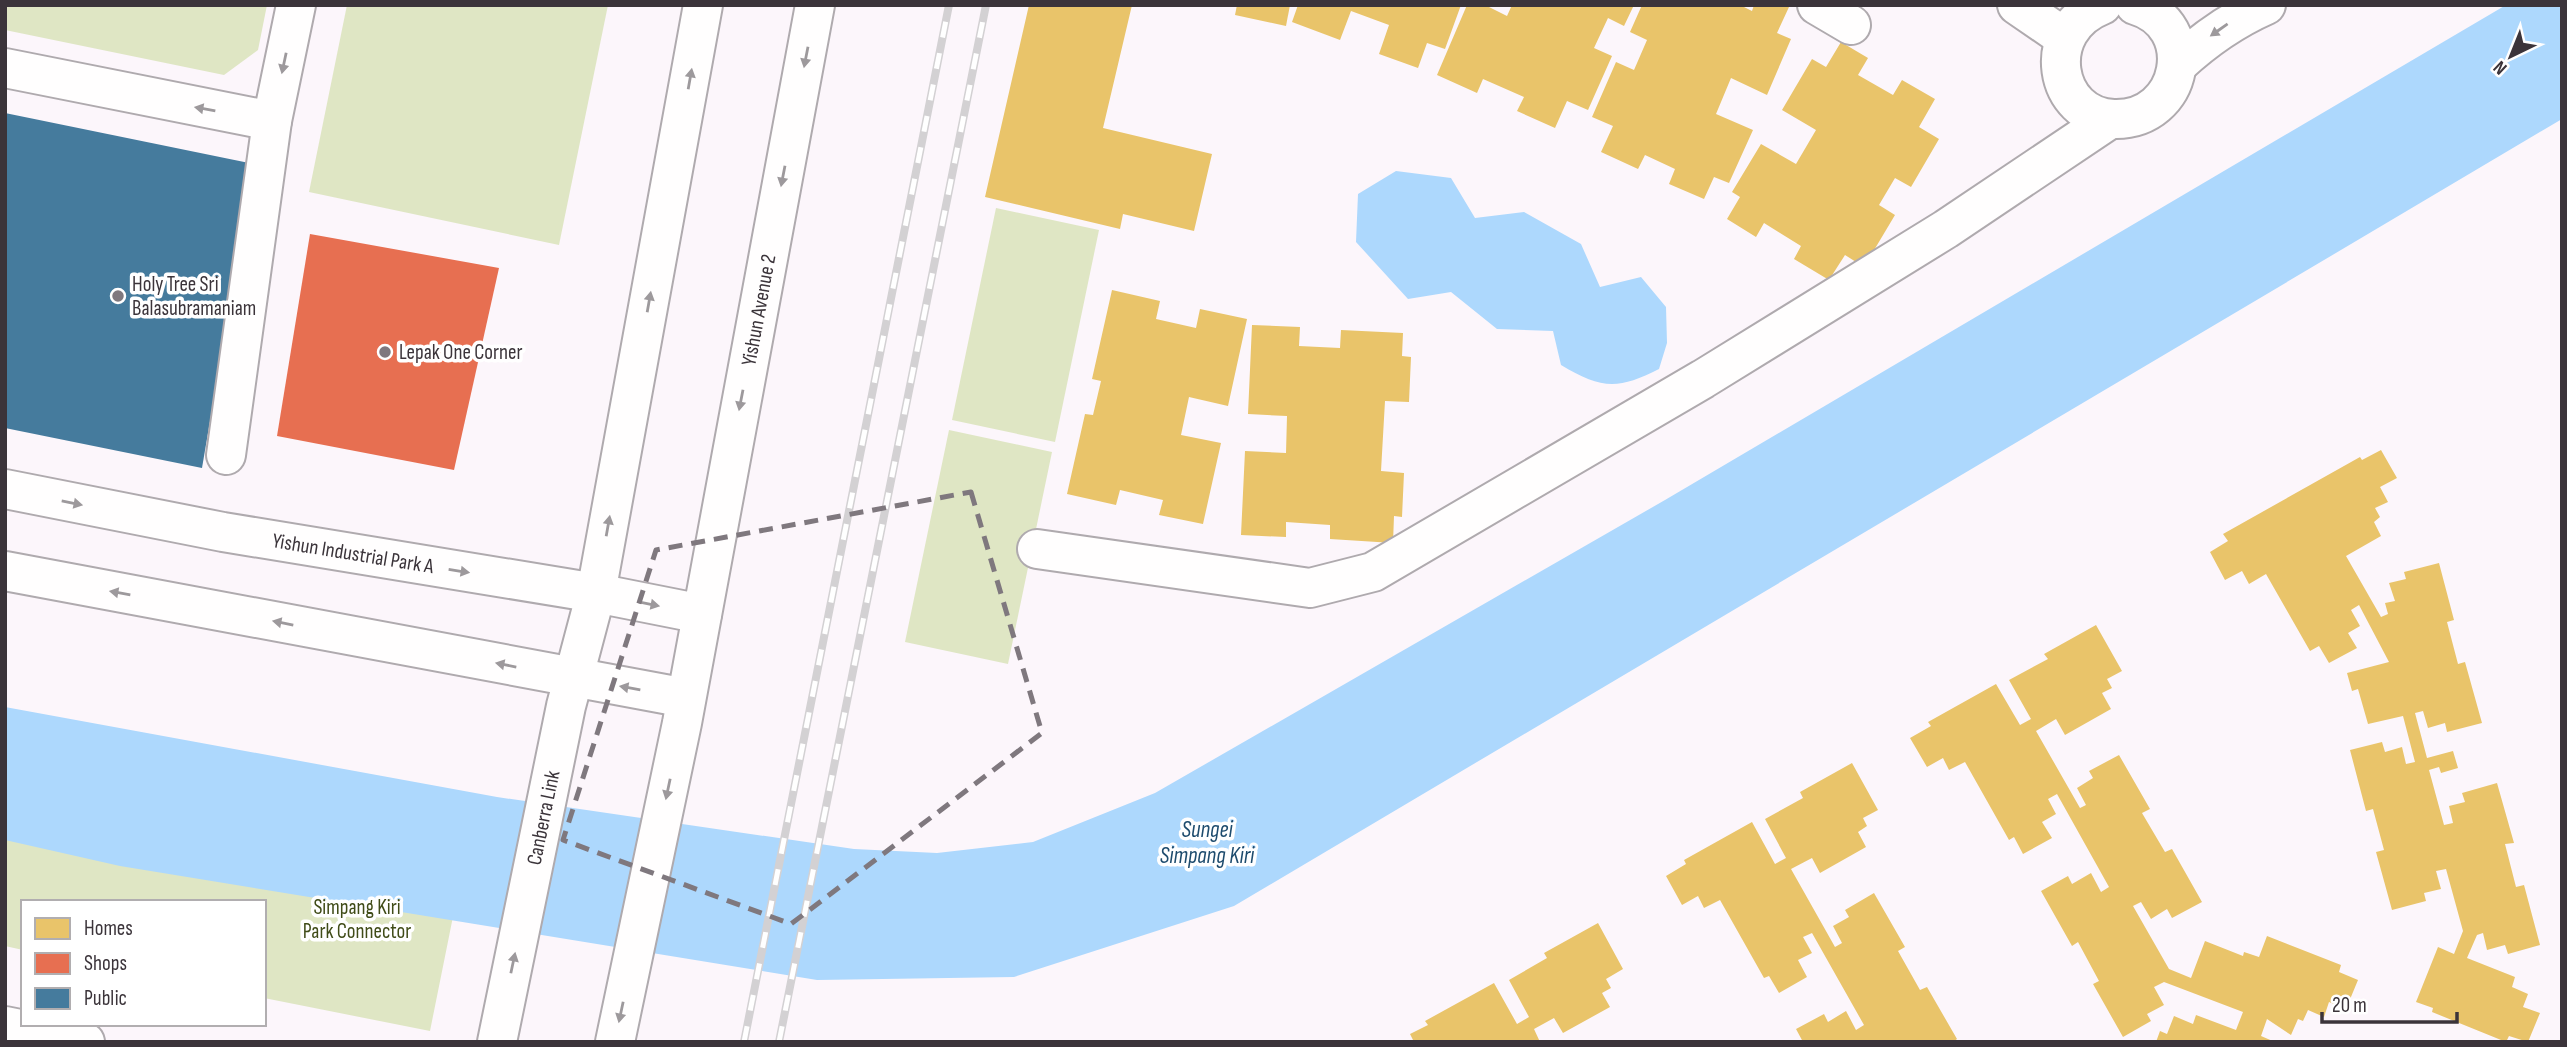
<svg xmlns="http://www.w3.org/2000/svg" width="2567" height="1047" font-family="'Sofia Sans Condensed',sans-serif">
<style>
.green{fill:#dfe6c4}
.water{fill:#add8fd}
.homes{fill:#e9c46a}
.shops{fill:#e76f51}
.public{fill:#457b9d}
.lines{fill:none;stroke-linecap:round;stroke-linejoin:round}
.minor-casing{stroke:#afaaae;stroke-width:42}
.major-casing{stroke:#afaaae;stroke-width:42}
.minor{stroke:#fffefe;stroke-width:38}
.major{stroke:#fffefe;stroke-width:38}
.rail-casing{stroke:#d3d1d3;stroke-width:8}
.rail{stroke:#fff;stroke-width:5;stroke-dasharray:16;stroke-linecap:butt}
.oneway{fill:#9d999c}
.marked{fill:none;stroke:#7f787e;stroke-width:5;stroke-dasharray:14 9;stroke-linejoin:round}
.poi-dot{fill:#7f787e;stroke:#fff;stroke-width:2.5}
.labels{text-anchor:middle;stroke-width:7;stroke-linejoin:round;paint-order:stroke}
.poi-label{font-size:21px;fill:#3b343a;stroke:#fff;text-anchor:start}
.street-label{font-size:21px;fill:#3b343a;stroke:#fff}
.park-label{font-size:21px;fill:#404c18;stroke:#fff}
.water-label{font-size:23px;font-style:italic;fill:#1e4c6e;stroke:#fff}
</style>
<rect width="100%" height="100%" fill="#fcf6fb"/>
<g class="green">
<path d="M5 5H267L258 50 224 75 5 30Z"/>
<path d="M347 5H608L559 245 309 192Z"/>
<path d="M996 208 1099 230 1055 442 952 420Z"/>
<path d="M949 430 1052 452 1008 664 905 642Z"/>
<path d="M5 753 467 847 430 1031 264 998V902H23V950L5 946Z"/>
</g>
<g class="water">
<path d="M2506 5H2562V119L1234 906 1014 977 817 980 120 866 5 840V707L497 797 854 849 937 853 1033 842 1155 793 1665 500Z"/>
<path d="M1396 171 1451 178 1475 218 1524 212 1581 244 1600 287 1641 277 1666 307 1667 343 1659 369C1618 390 1601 389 1561 365L1553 331 1497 329 1451 292 1408 299 1356 242 1358 194Z"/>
</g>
<g class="homes">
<path d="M1029 5H1132L1103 128 1212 154 1194 231 1123 214 1120 229 985 197Z"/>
<path d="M1237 5H1290L1286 26 1235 15Z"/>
<path d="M1298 5H1461L1445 49 1427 43 1418 68 1379 54 1389 25 1351 11 1340 40 1292 22Z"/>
<path d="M1467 5H1485L1507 16 1512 5H1634L1624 26 1608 18 1594 48 1612 56 1588 110 1567 101 1555 128 1517 111 1524 97 1483 79 1477 93 1437 75Z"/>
<path d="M1642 5H1740L1752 11 1754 5 1789 7 1777 33 1791 39 1767 95 1731 78 1716 114 1753 130 1729 183 1714 177 1704 199 1669 184 1675 169 1645 155 1638 169 1601 152 1613 126 1592 117 1616 62 1634 70 1647 40 1630 32Z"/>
<path d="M1841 42 1868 58 1858 75 1893 95 1902 80 1935 99 1919 127 1939 139 1911 187 1895 178 1879 205 1895 215 1864 267 1845 255 1829 280 1794 259 1801 246 1764 223 1756 237 1727 219 1740 197 1732 192 1761 144 1796 164 1816 130 1782 110 1812 59 1826 67Z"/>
<path d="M1112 290 1160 301 1156 319 1196 328 1200 309 1247 319 1228 406 1189 397 1181 435 1221 443 1203 524 1159 515 1163 500 1120 490 1116 505 1067 494 1085 414 1093 415 1101 381 1092 379Z"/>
<path d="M1252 325 1300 327 1299 346 1340 348 1341 330 1403 333 1402 356 1411 357 1409 402 1385 401 1381 471 1404 473 1402 517 1394 516 1393 543 1330 539V525L1286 522V537L1241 535 1245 451 1286 453 1287 416 1248 414Z"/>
<path d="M2381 450 2397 478 2380 487 2388 502 2375 508 2380 517 2374 522 2381 536 2346 556 2381 617 2388 614 2385 603 2395 601 2389 583 2406 579 2404 572 2439 563 2454 620 2447 622 2458 664 2465 662 2482 723 2447 732 2445 723 2428 728 2423 711 2415 713 2427 758 2453 751 2458 768 2441 773 2439 767 2429 770 2444 825 2453 823 2449 806 2465 802 2462 793 2497 783 2514 843 2505 844 2516 887 2524 885 2540 945 2508 954 2505 945 2487 950 2483 933 2477 935 2467 958 2515 977 2512 987 2528 994 2523 1007 2540 1013 2528 1042 2509 1036 2506 1042 2432 1012 2433 1008 2416 1002 2438 947 2454 954 2463 931 2446 869 2436 871 2441 889 2424 893 2426 901 2392 910 2376 852 2384 850 2373 809 2366 811 2350 750 2382 742 2385 752 2402 747 2406 764 2415 762 2403 716 2368 724 2358 689 2352 691 2347 673 2389 662 2359 605 2351 610 2360 626 2348 633 2357 648 2329 663 2319 646 2310 651 2266 574 2249 584 2242 571 2225 580 2210 552 2228 541 2223 534 2360 457 2362 460Z"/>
<path d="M2096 625 2122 671 2107 679 2112 688 2102 693 2111 709 2065 735 2056 719 2036 731 2080 808 2086 805 2077 788 2093 778 2089 771 2119 755 2150 809 2142 813 2165 852 2172 849 2202 902 2172 918 2167 909 2151 919 2141 902 2133 906 2169 969 2191 978 2205 941 2243 956 2244 952 2259 957 2267 936 2341 965 2339 972 2358 980 2346 1009 2329 1002 2324 1017 2308 1010 2303 1021 2298 1019 2291 1035 2267 1019 2261 1036 2275 1042H2156L2160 1031 2167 1034 2174 1016 2193 1024 2196 1015 2236 1030 2243 1012 2164 982 2154 987 2164 1005 2147 1014 2151 1021 2123 1037 2093 984 2099 981 2078 942 2072 946 2041 891 2068 876 2072 884 2091 873 2101 892 2109 887 2057 794 2048 799 2056 814 2042 822 2052 838 2023 854 2014 837 2009 840 1965 762 1949 770 1943 758 1927 767 1910 738 1931 726 1928 722 1996 684 2020 725 2031 719 2009 680 2048 659 2044 654Z"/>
<path d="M1852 763 1878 810 1863 818 1867 826 1858 832 1866 847 1820 873 1812 858 1791 869 1835 947 1842 943 1833 926 1849 917 1845 910 1874 893 1905 947 1898 951 1920 990 1927 987 1957 1039 1953 1042H1803L1796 1029 1824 1014 1828 1022 1846 1011 1856 1030 1864 1025 1812 933 1803 937 1812 953 1798 960 1807 977 1779 993 1769 976 1764 978 1720 900 1704 908 1698 896 1682 905 1666 876 1686 864 1684 860 1752 822 1775 864 1786 858 1765 819 1803 798 1800 792Z"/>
<path d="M1598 923 1623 969 1606 979 1611 988 1602 993 1610 1007 1563 1033 1554 1018 1534 1029 1540 1042H1414L1410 1034 1428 1025 1425 1021 1494 983 1517 1024 1529 1017 1509 980 1547 958 1544 953Z"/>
</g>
<path class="shops" d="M310 234 499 268 454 470 277 436Z"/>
<path class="public" d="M5 113 254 164 202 468 5 428Z"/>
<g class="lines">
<g class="minor-casing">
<g id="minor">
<path d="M1817 5 1851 25"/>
<path d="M2017 5 2065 38"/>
<path d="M2102 5C2038 30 2054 117 2114 119 2184 121 2202 25 2135 5"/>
<path d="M2178 64C2205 39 2232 20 2266 5"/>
<path d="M5 68 272 121"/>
<path d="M226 455 272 121 296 5"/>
<path id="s1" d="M5 489 223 532 596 593 702 614"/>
<path d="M1037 549 1310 588 1373 572 1703 379 1946 229 2110 119"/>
<path d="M5 571 686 698"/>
<path d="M5 1026 85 1042"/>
</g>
</g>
<g class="major-casing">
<g id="major">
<path id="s2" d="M497 1042 566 706 596 593 703 5"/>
<path id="s3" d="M615 1042 682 723 815 5"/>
</g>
</g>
<use href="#minor" class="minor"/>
<use href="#major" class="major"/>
<g class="rail-casing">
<g id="rail">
<path d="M744 1042 949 5"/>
<path d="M779 1042 986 5"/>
</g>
</g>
<use href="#rail" class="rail"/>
</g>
<defs><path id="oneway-solid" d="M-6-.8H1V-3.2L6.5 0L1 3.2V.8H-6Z" transform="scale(1.75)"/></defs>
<g class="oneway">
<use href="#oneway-solid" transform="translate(2219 30) rotate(145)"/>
<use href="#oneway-solid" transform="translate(806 57) rotate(101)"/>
<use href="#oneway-solid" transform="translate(284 63) rotate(102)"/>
<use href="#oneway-solid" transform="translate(690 79) rotate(-80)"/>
<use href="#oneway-solid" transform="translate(205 109) rotate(-170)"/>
<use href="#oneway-solid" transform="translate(783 176) rotate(101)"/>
<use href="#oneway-solid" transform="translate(649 302) rotate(-80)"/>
<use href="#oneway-solid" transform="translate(741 400) rotate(101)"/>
<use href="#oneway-solid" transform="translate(72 503) rotate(11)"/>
<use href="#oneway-solid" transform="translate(608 526) rotate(-80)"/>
<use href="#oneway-solid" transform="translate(459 571) rotate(9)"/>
<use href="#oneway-solid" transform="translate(120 593) rotate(-170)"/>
<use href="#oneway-solid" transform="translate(649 604) rotate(11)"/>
<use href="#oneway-solid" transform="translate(283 623) rotate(-169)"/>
<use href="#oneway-solid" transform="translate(506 665) rotate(-169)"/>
<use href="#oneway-solid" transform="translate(630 688) rotate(-170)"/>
<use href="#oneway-solid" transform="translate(668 789) rotate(102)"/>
<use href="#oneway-solid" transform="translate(513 963) rotate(-78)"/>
<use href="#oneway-solid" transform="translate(621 1012) rotate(102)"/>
</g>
<path class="marked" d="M971 492 1042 733 791 924 563 840 656 550Z"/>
<g class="poi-dot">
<circle cx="118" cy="296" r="7"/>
<circle cx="385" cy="352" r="7"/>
</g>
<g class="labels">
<g class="poi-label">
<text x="132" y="291">Holy Tree Sri<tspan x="132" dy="24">Balasubramaniam</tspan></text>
<text x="399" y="359">Lepak One Corner</text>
</g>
<g class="street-label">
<text dy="7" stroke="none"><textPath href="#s3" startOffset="746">Yishun Avenue 2</textPath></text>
<text dy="7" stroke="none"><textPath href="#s1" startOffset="354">Yishun Industrial Park A</textPath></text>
<text dy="7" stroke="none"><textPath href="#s2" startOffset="229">Canberra Link</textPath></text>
</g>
<g class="park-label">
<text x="357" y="914">Simpang Kiri<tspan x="357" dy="24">Park Connector</tspan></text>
</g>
<g class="water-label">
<text x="1207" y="837">Sungei<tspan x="1207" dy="26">Simpang Kiri</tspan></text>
</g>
</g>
<rect width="2567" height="1047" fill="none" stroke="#3b343a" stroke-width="14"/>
<rect x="21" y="900" width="245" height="126" fill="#ffffff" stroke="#b1aeb0" stroke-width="2"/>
<rect x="35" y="918" width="35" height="21" fill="#e9c46a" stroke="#b1aeb0" stroke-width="2"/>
<text x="84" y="935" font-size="21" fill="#3b343a">Homes</text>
<rect x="35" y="953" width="35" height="21" fill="#e76f51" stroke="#b1aeb0" stroke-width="2"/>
<text x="84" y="970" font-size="21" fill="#3b343a">Shops</text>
<rect x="35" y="988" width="35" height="21" fill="#457b9d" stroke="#b1aeb0" stroke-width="2"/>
<text x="84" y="1005" font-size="21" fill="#3b343a">Public</text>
<g transform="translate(2511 56) rotate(223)" stroke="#ffffff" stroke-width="5" paint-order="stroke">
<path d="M0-5L12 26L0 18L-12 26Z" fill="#3b343a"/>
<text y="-10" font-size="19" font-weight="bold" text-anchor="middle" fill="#3b343a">N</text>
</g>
<path d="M2322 1012v10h135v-10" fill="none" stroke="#3b343a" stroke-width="3.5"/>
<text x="2332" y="1012" font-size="21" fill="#3b343a" stroke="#ffffff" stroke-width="5" paint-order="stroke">20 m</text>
</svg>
